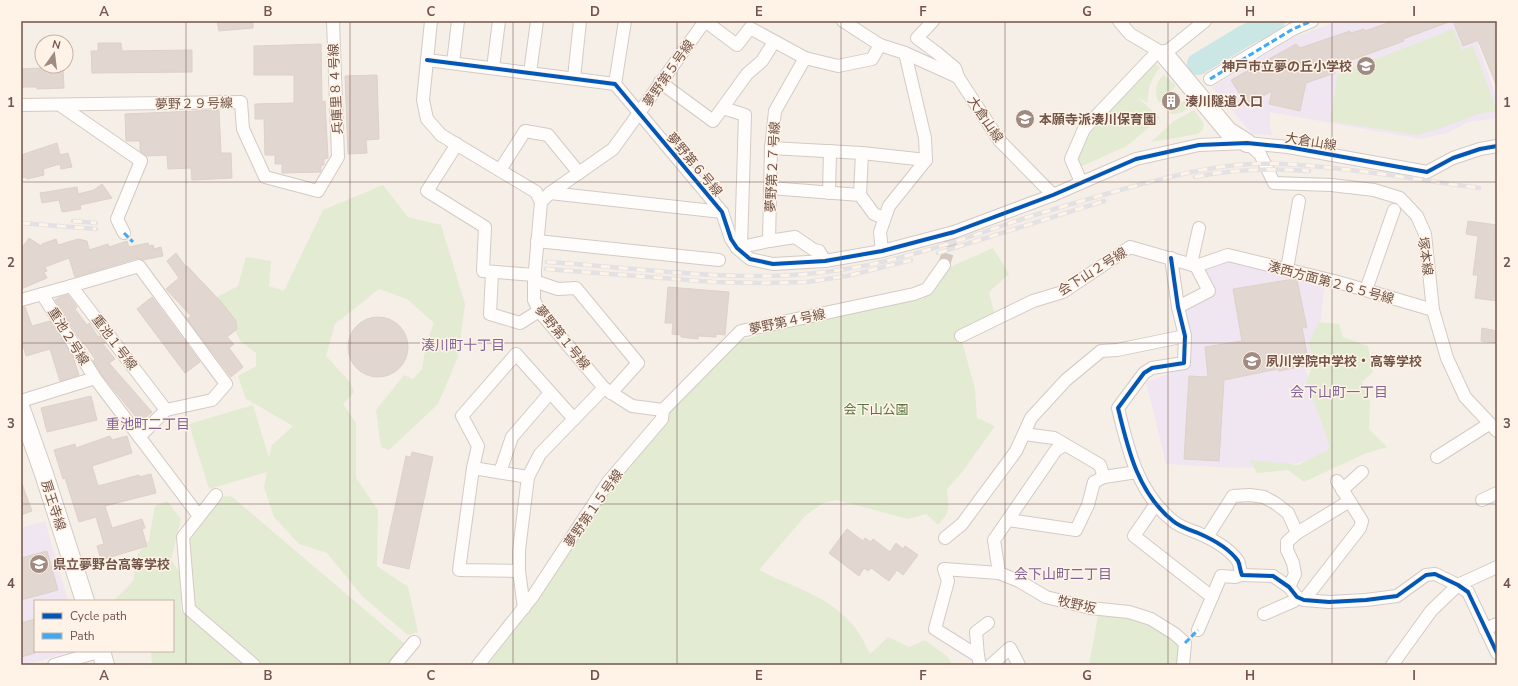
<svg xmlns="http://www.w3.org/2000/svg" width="1518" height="686" font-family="'Nunito Sans','Noto Sans JP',sans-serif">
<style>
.education{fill:#f0e6f1}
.green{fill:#e3ebd3}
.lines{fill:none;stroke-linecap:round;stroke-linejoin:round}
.river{stroke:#cae6e5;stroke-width:22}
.building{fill:#e1d6d0;stroke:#ded1ca}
.street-tunnel{stroke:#d4c8c0;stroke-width:12;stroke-dasharray:12 6;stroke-linecap:butt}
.street-casing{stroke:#d4cac5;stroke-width:14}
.secondary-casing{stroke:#d4cac4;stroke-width:20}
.street{stroke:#fefdfc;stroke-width:12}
.secondary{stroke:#fefdfc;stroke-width:18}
.rail-casing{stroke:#e3e1e3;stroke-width:4.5}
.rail{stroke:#fff3e7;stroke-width:3;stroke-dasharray:9;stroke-linecap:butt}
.quiet{stroke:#3fa9f5;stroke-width:3;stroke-dasharray:6 3;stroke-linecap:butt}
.cycleway-casing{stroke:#fff3e7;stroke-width:6}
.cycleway{stroke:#0057b8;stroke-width:4}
.grid{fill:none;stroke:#725449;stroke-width:1;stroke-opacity:0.55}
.labels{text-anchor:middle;stroke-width:3;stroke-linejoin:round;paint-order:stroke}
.poi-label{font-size:13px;font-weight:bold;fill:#725449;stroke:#fff3e7;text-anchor:start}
.street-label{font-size:13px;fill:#725449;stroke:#fff3e7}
.park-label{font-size:13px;fill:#577842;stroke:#fff3e7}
.neighbourhood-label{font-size:14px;fill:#806596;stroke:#fff3e7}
.neatline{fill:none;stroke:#725449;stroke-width:1.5}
.grid-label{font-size:13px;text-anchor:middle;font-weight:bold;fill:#725449}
</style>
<rect width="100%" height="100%" fill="#f5efe8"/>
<g class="education">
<path d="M1338 21H1497V38L1478 45 1497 99V118L1468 122 1448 133 1420 139 1270 112V129L1273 135 1252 134 1212 87 1292 38Z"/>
<path d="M1232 259 1325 283 1315 366 1305 371 1327 406 1335 453 1285 466 1236 468 1166 464 1146 382 1187 367 1184 310 1215 290 1201 268Z"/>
<path d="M45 521 68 601H35V651H73L26 665H21V528Z"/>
</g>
<g class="green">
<path d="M1453 29 1462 50 1473 46 1497 111 1478 114 1436 130 1417 135 1330 121 1338 74Z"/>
<path d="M1154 63 1160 68C1151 78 1147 89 1148 103L1137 97 1160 118 1127 146 1080 167 1076 158 1091 132 1101 121 1100 119Z"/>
<path d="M1164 75 1176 86 1159 103C1154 92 1155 83 1164 75Z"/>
<path d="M1185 101 1190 107C1183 111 1178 116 1169 113L1182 102Z"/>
<path d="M1194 110 1204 124 1202 131 1197 134 1151 142 1174 121Z"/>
<path d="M383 185 408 217 441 225 465 304 458 357 438 404 389 450 381 447 376 410 404 375 413 379 422 369 426 344 434 323 407 299 379 289 335 324 326 356 350 382 354 392 343 404 356 423V478L378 510 377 566 408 587 418 632 408 635 363 597 327 553 299 544 274 517 264 487 267 472 209 489 189 424 253 405 269 458 272 445 293 426 246 399 238 376 256 366V353L241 342 217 297 238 286 246 257 271 261 269 286 284 291 323 210Z"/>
<path d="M993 248 1009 274 989 292 995 316 960 334 975 389 977 418 995 426 963 471 947 489C949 508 951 511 938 525L926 514 908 519 837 500 823 503 805 516 759 570C793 588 826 594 853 625 860 633 865 644 870 654L888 637 909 647 925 640 949 658 952 665H486L533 606 611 485 656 431 674 406 716 363 742 340 789 327 922 299 933 293 950 267Z"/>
<path d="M1318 322 1339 324 1343 337 1368 346 1373 372 1362 382 1370 402 1369 429 1387 447 1364 454 1304 482 1288 470 1257 473 1250 460 1298 465 1330 449 1321 420 1306 383 1314 361 1309 344Z"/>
<path d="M231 496 405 644 387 665H264L193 606 190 538 221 497Z"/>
<path d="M167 501 181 519 171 560 180 573 181 611 247 665H152L151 651H173V601H114L133 581 138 554 149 540 155 506Z"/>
<path d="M1098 616C1108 616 1119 615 1130 616 1147 619 1169 633 1181 646L1178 665H1089Z"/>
</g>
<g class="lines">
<path class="river" d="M1198 64 1246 35 1274 21"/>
</g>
<g class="building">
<path d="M217 21H253V28L219 31Z"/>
<path d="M1393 21H1449V22L1403 39 1404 41 1332 67 1335 73 1306 83 1300 111 1269 104 1272 91 1250 103 1248 101 1245 103 1231 80 1296 44 1300 48 1350 31 1351 33 1364 29 1365 31Z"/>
<path d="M1453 21H1497V87L1478 40 1463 46Z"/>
<path d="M98 43H121L122 51 192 50V72L92 73 91 51H98Z"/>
<path d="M321 44 322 102 325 101 328 158 324 159V165H321V172L282 173V164H275V155H265L264 119H255V104L294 103V75H254V46Z"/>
<path d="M63 67 64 88 37 89V87H21V69Z"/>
<path d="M377 75 379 139 366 140 367 153 348 154 345 76Z"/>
<path d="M1172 92 1180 100 1170 110 1162 102Z"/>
<path d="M219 110 221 153H231L232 178 192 180 191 168 168 169 167 155 146 156 140 151V141H126L125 114Z"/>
<path d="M57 143 60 155 68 153 72 167 61 169 60 164 43 169 44 175 27 179 26 177 21 178V155Z"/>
<path d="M102 184 112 198 80 205 81 209 62 212 59 200 42 203 40 193 77 187 78 194 94 190Z"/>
<path d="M1468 221 1497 225V301L1475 298 1478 275H1473L1478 236 1466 234Z"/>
<path d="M29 238 41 246 42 244 56 239 58 245 78 239 87 241 89 250 108 244 109 247 127 241 129 247 148 243 149 246 153 245 154 249 161 247 163 256 143 260 138 258 75 277 69 258 45 267 47 271 44 272 47 278 21 289V249Z"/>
<path d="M176 253 186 267 187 266 223 304 236 321 237 329 227 337 234 344 229 348 243 367 231 377 187 319 191 316 166 289 179 278 167 261Z"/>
<path d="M1294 279 1297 280 1307 328 1302 327 1309 365 1279 371 1278 369 1224 380 1219 461 1184 459 1189 376 1208 377 1205 347 1242 341 1233 289Z"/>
<path d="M668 287 729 292 725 335 716 334V337L698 336V339L681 337V335L672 334 673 323H665Z"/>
<path d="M68 295 77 307 75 309 87 325 89 323 98 337 100 336 105 343 103 344 115 359 109 363 152 412 140 422 101 374 93 361 95 359 84 343 83 344 55 300 60 297Z"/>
<path d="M152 297 200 362 185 373 137 309Z"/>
<path d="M21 307H25L32 326 50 321 73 357 79 375 60 381 50 349 26 356 21 338Z"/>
<circle cx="378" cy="347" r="30"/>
<path d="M1482 328 1497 331V343L1481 341Z"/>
<path d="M91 396 97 420 47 432 41 408Z"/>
<path d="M110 436 112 440 127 436 132 453 92 466 98 486 139 475V477L151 474 156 493 105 506 112 528 142 519 145 528 142 529 147 546 101 560 97 546 104 544 96 517 79 522 65 478 63 479 54 450 75 444 76 448Z"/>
<path d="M412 452 433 457 409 569 383 563 406 456 411 457Z"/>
<path d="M21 484H22L32 511 21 515Z"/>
<path d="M847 529 863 541 865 538 871 542 873 539 890 552 896 543 903 549 905 546 918 555 903 575 897 570 889 581 871 568 868 571 864 568 859 576 829 553Z"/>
<path d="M47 551 58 590 21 600V558Z"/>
<path d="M35 619V653L21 657V623Z"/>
</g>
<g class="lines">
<path class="street-tunnel" d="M944 265 954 232"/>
<g class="street-casing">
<g id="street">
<path d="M431 21 423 100 427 119 441 135 536 192 541 202 534 281V300L539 311 604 388 540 454 528 477 519 550V571L524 608"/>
<path d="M705 21 737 45 750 28 805 58"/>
<path d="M843 21 880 45 905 53 958 77"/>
<path d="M933 21 917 38 937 53 955 68 958 77 999 140 1053 195"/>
<path d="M1119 21 1130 34 1164 54 1205 21"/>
<path d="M427 60 615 84 722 212 731 239 737 248 750 259 773 264 825 261 882 251 954 232 1053 195 1136 159 1199 145 1247 143 1288 147 1427 172 1453 158 1480 149 1497 146"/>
<path d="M453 63 458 21"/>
<path d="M493 68 499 21"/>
<path d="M530 73 537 21"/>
<path d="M574 78 580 21"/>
<path d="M1210 79 1293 29 1312 21"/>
<path d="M660 82 713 121 747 74 762 61 774 42"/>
<path d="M615 84 625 21"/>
<path d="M21 105 241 102 243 129 265 177 318 191 338 157 333 21"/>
<path d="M60 105 141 161 117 219 124 233"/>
<path d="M723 108 745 115 741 247"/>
<path d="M1247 143 1260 154 1274 183 1331 185 1374 190 1400 198 1417 216 1425 234 1433 310 1447 358 1465 397 1497 431"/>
<path d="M457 144 427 191 485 227 483 271 535 275"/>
<path d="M771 148 862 153 926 160"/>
<path d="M500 170 525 131 548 135 579 173"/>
<path d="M1081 182 1071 159 1084 129 1158 51"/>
<path d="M770 188 860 195 874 214 884 218"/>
<path d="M550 193 722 212"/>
<path d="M829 193 830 151"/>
<path d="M860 195 862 153"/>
<path d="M541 202 550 193 613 149 705 21"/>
<path d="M537 241 719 260"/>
<path d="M769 241 795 237 814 250 819 251 825 261"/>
<path d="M737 248 769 241 771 148 775 111 805 58 838 66 872 59 880 45"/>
<path d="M882 251 880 232 889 206 926 160 925 138 905 53"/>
<path d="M1171 258 1178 307 1185 336 1184 363 1152 368 1144 373 1118 408C1128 450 1138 493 1173 521 1180 527 1190 530 1198 533 1212 539 1229 548 1238 561 1240 565 1240 571 1242 575L1273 576 1289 587 1297 597 1304 600 1329 602 1366 600 1397 596 1426 575 1435 574 1458 585 1468 592 1497 653"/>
<path d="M1191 264 1199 228"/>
<path d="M1287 269 1299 201"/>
<path d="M492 273 490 314 520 323 539 311"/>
<path d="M534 281 558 289 576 288 638 363 611 393"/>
<path d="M71 286 139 266 226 384 212 400 166 410"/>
<path d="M1366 290 1394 210"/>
<path d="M42 294 95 378 199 516"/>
<path d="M21 300 71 286 166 410 139 437"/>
<path d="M1178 307 1209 291 1196 266"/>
<path d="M961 336 1033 301 1063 292 1130 247 1196 266 1228 255 1338 282 1433 310"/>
<path d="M604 388 632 406 663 410 741 331 914 294 927 289 944 265"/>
<path d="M21 401 95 378"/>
<path d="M1024 434 1054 438 1100 465 1104 477 1137 472"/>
<path d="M1437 457 1489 424"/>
<path d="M473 468 528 477"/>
<path d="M500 472 512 437 550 393"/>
<path d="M1342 490 1362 472"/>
<path d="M216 495 183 537 189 609 254 665"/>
<path d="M1482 500 1497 493"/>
<path d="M1156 504 1134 536 1212 597"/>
<path d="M1008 520 1076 530 1088 505 1094 482 1104 477"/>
<path d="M1207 537 1233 496 1250 495 1264 497 1275 503 1288 513 1297 533"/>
<path d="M945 538 962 524 1016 451 1031 418 1066 380 1101 351 1117 350 1185 336"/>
<path d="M519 571 459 570 473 468 478 446 462 416 516 354 574 419"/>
<path d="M999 573 994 540 1056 450 1065 445"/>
<path d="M1289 587 1295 574 1293 563 1287 550V542L1297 533 1348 502"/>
<path d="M1304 600 1360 528 1362 521 1337 481"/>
<path d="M1264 614 1294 601 1297 597"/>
<path d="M1485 629 1497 624"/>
<path d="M1198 630 1221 576 1235 577 1242 575"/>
<path d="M978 656 976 632 988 623"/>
<path d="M54 665 101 651"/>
<path d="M395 665 414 642"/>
<path d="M478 665 533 596 608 482 662 419 663 410"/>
<path d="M980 665 978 656 935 629 948 581 944 569 999 573 1019 581 1046 597 1090 608 1129 612 1151 619 1175 634 1185 643 1183 665"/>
<path d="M991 665 1010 648 1019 665"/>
<path d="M1392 665 1431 611 1458 585 1497 567"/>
</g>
</g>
<g class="secondary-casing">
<g id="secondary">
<path d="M1164 54 1228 131 1247 143"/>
<path d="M21 409 44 474 85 601"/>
<path d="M101 651 105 665"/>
</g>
</g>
<use href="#street" class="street"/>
<use href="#secondary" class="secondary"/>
<g class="rail-casing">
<g id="rail">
<path d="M1195 177C1233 169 1271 168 1309 171"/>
<path d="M73 221 96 223"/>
<path d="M21 223 96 229"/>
<path d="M938 253 1104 201"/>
<path d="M547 262C646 268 747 286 846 269 908 259 966 238 1025 218 1061 207 1098 196 1135 186 1168 177 1203 168 1237 165 1266 162 1294 164 1323 167 1375 172 1427 181 1479 188"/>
<path d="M546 269 713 282 763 283 807 282 847 276 911 260"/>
</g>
</g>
<use href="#rail" class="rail"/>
<g class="quiet">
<path d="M1210 79 1293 29 1312 21"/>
<path d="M124 233 133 242"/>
<path d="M1185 643 1198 630"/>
</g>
<g class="cycleway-casing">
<g id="cycleway">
<path d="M427 60 615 84 722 212 731 239 737 248 750 259 773 264 825 261 882 251 954 232 1053 195 1136 159 1199 145 1247 143 1288 147 1427 172 1453 158 1480 149 1497 146"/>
<path d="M1171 258 1178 307 1185 336 1184 363 1152 368 1144 373 1118 408C1128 450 1138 493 1173 521 1180 527 1190 530 1198 533 1212 539 1229 548 1238 561 1240 565 1240 571 1242 575L1273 576 1289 587 1297 597 1304 600 1329 602 1366 600 1397 596 1426 575 1435 574 1458 585 1468 592 1497 653"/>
</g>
</g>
<use href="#cycleway" class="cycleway"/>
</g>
<path class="grid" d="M186 21V665M350 21V665M513 21V665M677 21V665M841 21V665M1005 21V665M1168 21V665M1332 21V665M21 182H1497M21 343H1497M21 504H1497"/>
<defs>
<g id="school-disc" transform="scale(1)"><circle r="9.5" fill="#a08a81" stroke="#fff3e7"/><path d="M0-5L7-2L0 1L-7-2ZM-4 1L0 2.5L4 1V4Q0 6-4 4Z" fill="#fff"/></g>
<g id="building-disc" transform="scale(1)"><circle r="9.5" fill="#a08a81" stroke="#fff3e7"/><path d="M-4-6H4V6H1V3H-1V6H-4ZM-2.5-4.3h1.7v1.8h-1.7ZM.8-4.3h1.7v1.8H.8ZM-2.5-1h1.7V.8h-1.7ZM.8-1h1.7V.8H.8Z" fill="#fff"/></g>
</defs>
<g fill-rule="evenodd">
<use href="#school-disc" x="1366" y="66"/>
<use href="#building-disc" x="1171" y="101"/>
<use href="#school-disc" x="1025" y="119"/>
<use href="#school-disc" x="1252" y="361"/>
<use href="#school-disc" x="39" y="564"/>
</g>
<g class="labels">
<g class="poi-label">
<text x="1352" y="71" text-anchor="end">神戸市立夢の丘小学校</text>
<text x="1185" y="106">湊川隧道入口</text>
<text x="1039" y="124">本願寺派湊川保育園</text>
<text x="1266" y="366">夙川学院中学校・高等学校</text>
<text x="53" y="569">県立夢野台高等学校</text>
</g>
<g class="street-label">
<text transform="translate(668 73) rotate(-55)" y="5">夢野第５号線</text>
<text transform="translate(335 89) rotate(-93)" y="5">兵庫里８４号線</text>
<text transform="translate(194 103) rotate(-1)" y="5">夢野２９号線</text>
<text transform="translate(986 119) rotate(56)" y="5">大倉山線</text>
<text transform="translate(1311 141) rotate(9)" y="5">大倉山線</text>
<text transform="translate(695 164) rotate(50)" y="5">夢野第６号線</text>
<text transform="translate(772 167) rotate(-87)" y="5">夢野第２７号線</text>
<text transform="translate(1426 256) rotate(82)" y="5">塚本線</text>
<text transform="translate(1092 271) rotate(-32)" y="5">会下山２号線</text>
<text transform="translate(1331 282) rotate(15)" y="5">湊西方面第２６５号線</text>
<text transform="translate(787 321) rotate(-12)" y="5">夢野第４号線</text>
<text transform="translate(69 336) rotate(58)" y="5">重池２号線</text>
<text transform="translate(563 337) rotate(51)" y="5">夢野第１号線</text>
<text transform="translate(115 342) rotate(53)" y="5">重池１号線</text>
<text transform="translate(54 505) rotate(72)" y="5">房王寺線</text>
<text transform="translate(593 508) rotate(-55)" y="5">夢野第１５号線</text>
<text transform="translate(1077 604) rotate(12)" y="5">牧野坂</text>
</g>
<g class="park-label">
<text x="876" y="414">会下山公園</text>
</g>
<g class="neighbourhood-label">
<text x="463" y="350">湊川町十丁目</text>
<text x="1339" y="397">会下山町一丁目</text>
<text x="148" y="429">重池町二丁目</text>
<text x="1063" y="579">会下山町二丁目</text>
</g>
</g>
<rect width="1518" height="686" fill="none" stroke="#fff3e7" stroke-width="44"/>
<rect x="34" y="600" width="140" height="52" fill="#fff3e7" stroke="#c7b3a8"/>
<rect x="42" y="613" width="20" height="6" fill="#0057b8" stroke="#c7b3a8"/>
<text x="70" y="620" font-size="12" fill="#725449">Cycle path</text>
<rect x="42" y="633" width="20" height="6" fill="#3fa9f5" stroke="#c7b3a8"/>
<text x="70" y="640" font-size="12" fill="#725449">Path</text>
<g transform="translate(54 54) rotate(14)"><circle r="19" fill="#fff3e7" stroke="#c7b3a8"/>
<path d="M0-3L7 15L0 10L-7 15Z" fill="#a08a81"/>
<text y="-6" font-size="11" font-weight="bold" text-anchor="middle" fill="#725449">N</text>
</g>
<rect x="22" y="22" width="1474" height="642" class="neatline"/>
<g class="grid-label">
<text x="104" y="16">A</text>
<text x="268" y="16">B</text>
<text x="431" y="16">C</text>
<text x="595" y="16">D</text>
<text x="759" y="16">E</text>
<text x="923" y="16">F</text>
<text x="1087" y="16">G</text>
<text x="1250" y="16">H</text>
<text x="1414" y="16">I</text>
<text x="11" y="107">1</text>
<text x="1507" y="107">1</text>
<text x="11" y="267">2</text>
<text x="1507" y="267">2</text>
<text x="11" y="428">3</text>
<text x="1507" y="428">3</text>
<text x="11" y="588">4</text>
<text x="1507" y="588">4</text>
<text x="104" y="680">A</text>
<text x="268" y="680">B</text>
<text x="431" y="680">C</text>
<text x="595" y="680">D</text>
<text x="759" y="680">E</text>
<text x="923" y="680">F</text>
<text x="1087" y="680">G</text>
<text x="1250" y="680">H</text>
<text x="1414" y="680">I</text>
</g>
</svg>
